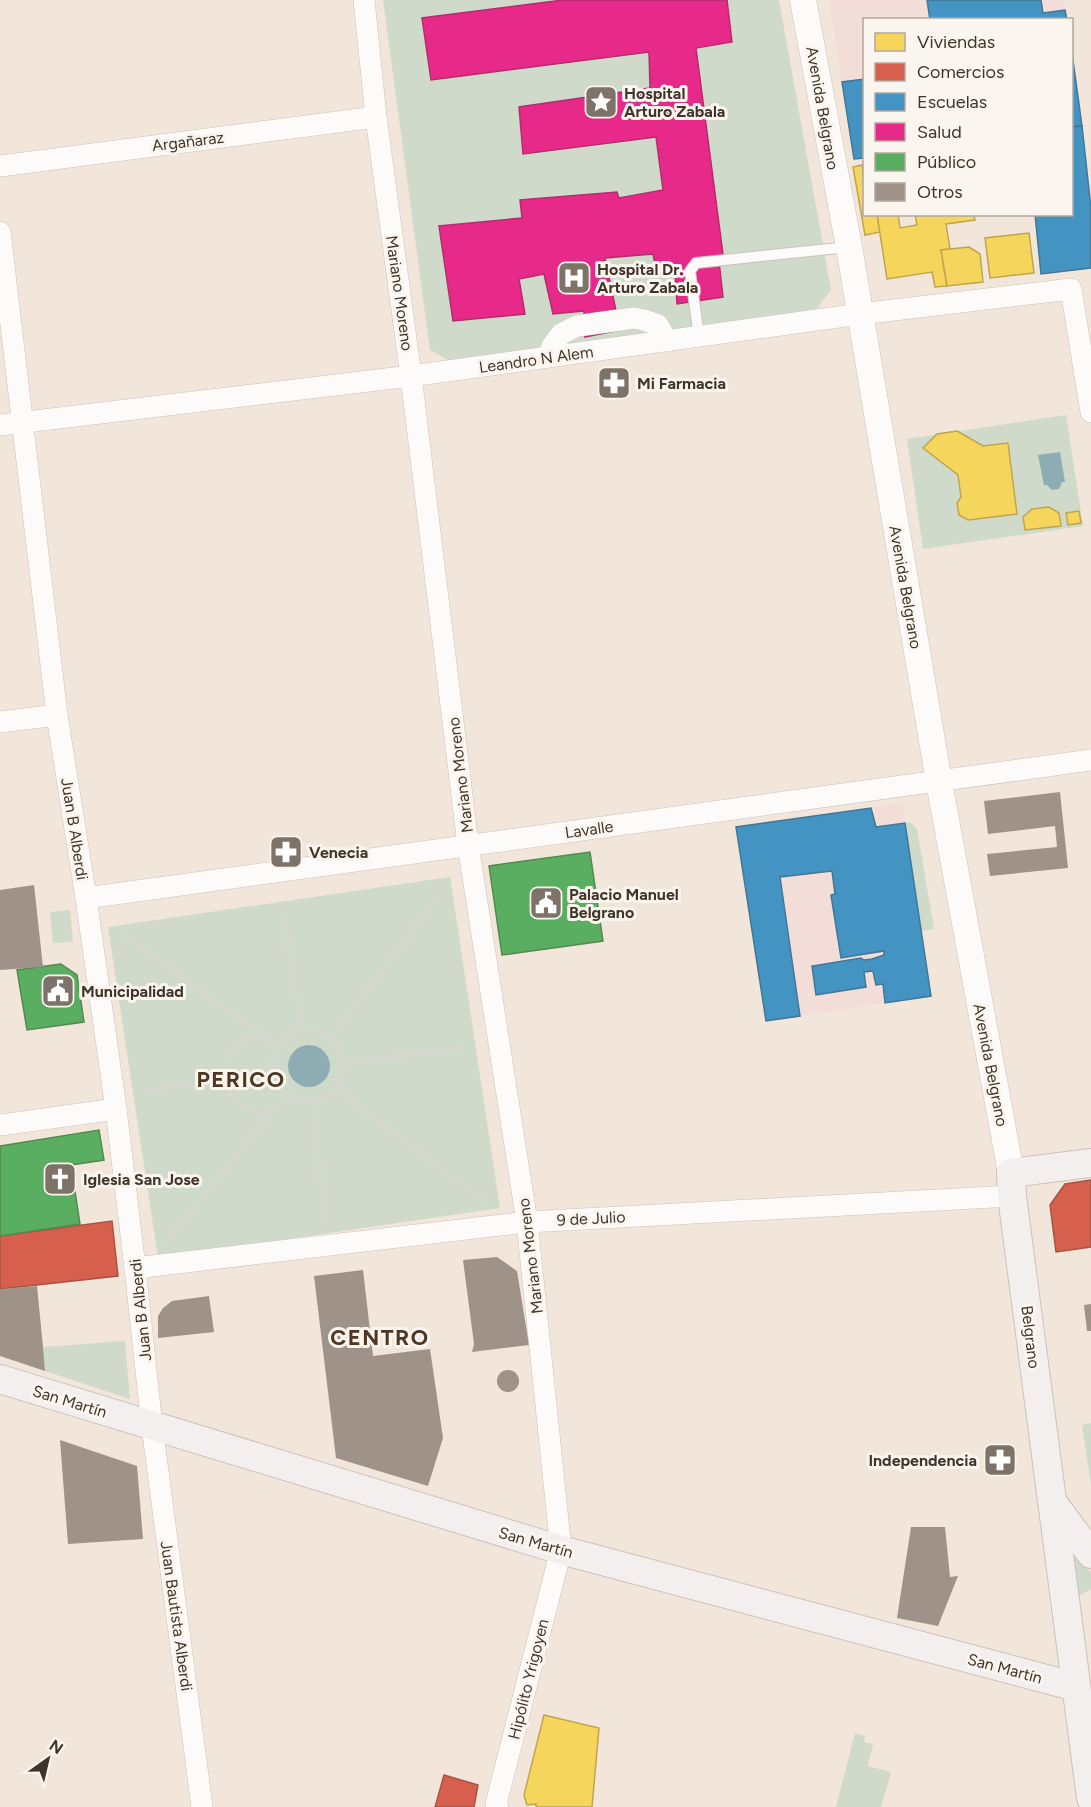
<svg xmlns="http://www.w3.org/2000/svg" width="1091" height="1807" font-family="Figtree,sans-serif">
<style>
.education{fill:#f2ddd9}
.green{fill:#cfdaca}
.water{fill:#8eacb3}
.homes{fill:#f6d55c;stroke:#bfa54d;stroke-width:1.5}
.shops{fill:#d6604d;stroke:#a95342;stroke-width:1.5}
.schools{fill:#4393c3;stroke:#427795;stroke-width:1.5}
.health{fill:#e7298a;stroke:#b52d6d;stroke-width:1.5}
.public{fill:#5aae61;stroke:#528a50;stroke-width:1.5}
.building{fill:#9f9389}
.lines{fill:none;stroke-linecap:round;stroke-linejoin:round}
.service-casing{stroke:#cdc2b8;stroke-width:12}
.minor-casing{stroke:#cdc2b8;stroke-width:22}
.tertiary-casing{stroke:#cdc2b8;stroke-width:27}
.secondary-casing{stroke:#cdc2b8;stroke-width:30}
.path{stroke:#d9d6d2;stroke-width:4;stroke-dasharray:6 3;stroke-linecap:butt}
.service{stroke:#fdfbf9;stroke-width:10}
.minor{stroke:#fdfbf9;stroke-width:21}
.tertiary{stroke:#fdfbf9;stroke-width:26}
.secondary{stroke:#f3efef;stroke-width:28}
.labels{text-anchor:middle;stroke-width:6;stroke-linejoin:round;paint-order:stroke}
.poi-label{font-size:16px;font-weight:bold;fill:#40352a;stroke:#fbf5ef;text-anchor:start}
.street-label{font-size:16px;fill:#40352a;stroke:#fbf5ef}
.district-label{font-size:22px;font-weight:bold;letter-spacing:1.5px;fill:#4e3620;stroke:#fbf5ef}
</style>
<rect width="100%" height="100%" fill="#f2e5da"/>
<g class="education">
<path d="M829 0H1064L1067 19 864 20V158L854 159Z"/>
<path d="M902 803 931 996 766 1021 736 827Z"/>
</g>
<g class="green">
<path d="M383 0H779L831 290 816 309 450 361 430 350Z"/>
<path d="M1066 415 1083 526 923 549 907 439Z"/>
<path d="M910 822 917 829 934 929 921 931 905 823Z"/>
<path d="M450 877 500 1208 158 1258 108 927Z"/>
<path d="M70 910 73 942 53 943 50 912Z"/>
<path d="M125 1341 130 1399 45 1371 43 1347Z"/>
<path d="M1091 1423V1485L1082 1425Z"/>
<path d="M1067 1545 1091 1572V1589L1071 1600Z"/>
<path d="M855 1733 865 1736 864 1742 873 1744 868 1766 891 1772 881 1807H836Z"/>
</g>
<g class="water">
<path d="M1060 452 1065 482H1062L1059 489 1052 490 1047 485H1044L1038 455Z"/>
<circle cx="309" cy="1066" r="21"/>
</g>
<g class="homes">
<path d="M862 165 864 177V214H877L880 232 865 235 853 167Z"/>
<path d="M877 214H898L900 228 917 225 915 214H974L975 220 946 224 950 249 941 250 947 286 935 287 932 272 887 279Z"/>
<path d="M1029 233 1034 273 990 278 985 238Z"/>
<path d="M969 247 980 254 983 282 947 286 941 250Z"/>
<path d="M957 431 983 446 1008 443 1017 514 968 520 959 515 957 503 961 497 958 475 923 448 937 434Z"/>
<path d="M1049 507 1059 513 1061 526 1025 530 1023 517 1032 509Z"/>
<path d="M1079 511 1081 523 1068 525 1066 513Z"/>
<path d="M544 1715 599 1728 592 1807H536V1804L527 1805 524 1795Z"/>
</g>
<g class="shops">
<path d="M1091 1180V1247L1056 1252 1050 1205 1065 1184Z"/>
<path d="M112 1221 118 1276 0 1289V1236Z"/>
<path d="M444 1775 478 1785 474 1807H435Z"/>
</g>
<g class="schools">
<path d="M927 0H1041L1043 13 1065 10 1067 20H930Z"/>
<path d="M1072 53 1082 126 1072 127Z"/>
<path d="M864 79V158L854 159 842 82Z"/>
<path d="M1082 126 1091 208V268L1041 274 1035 214H1072V127Z"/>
<path d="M871 808 876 827 905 823 931 996 885 1003 883 984 876 985 873 971 864 972 866 987 816 995 812 966 861 958 864 960 872 959 884 955V951L841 958 831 895 835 894 832 871 780 877 800 1016 766 1021 736 827Z"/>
</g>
<path class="health" d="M563 0H727L732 42 696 48 724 262 719 261 723 297 677 304 675 273 657 275 653 254 605 258 620 330 585 337 584 311 553 314 544 274 519 279 525 314 453 321 439 226 522 218 520 200 617 192 619 198 663 190 656 137 523 154 519 107 650 88 649 52 431 80 422 18Z"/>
<g class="public">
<path d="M590 852 603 941 502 955 489 866Z"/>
<path d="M61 964 77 975 84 1022 27 1030 17 970Z"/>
<path d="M99 1130 104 1160 71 1165 80 1224 0 1236V1146Z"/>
</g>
<g class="building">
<path d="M1060 792 1068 868 990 876 987 854 1057 847 1055 826 988 834 984 801Z"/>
<path d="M34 885 43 967 0 970V890Z"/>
<path d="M497 1257 517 1271 529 1345 472 1352 474 1344 463 1260Z"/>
<path d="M363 1270 373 1356 430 1349 443 1438 428 1486 336 1458 314 1276Z"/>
<path d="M37 1286 43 1347 45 1371 0 1356V1289Z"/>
<path d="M209 1296 214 1332 158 1338V1316L163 1308 172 1301Z"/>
<path d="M1091 1304V1331H1087L1084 1305Z"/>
<circle cx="508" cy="1381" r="11"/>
<path d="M60 1440 137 1466 143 1539 68 1544Z"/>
<path d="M911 1527H945L950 1577 958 1576 938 1626 897 1618Z"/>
</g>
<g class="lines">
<g class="service-casing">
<path id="service" d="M699 337 690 271 696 263 848 247"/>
</g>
<g class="minor-casing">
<g id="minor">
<path d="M364 0 376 117 411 376 468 845 527 1222 561 1550 496 1804 498 1807"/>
<path d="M0 166 376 117"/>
<path d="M0 232 57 715 86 898 116 1109 135 1268 152 1426 202 1807"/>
<path d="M548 357 552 346 561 334 577 326 634 318 644 320 658 325 667 341"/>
<path d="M0 425 411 376 860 314 1071 289 1091 412"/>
<path d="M0 722 57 715"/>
<path d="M86 898 1091 760"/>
<path d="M0 1125 116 1109"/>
<path d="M135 1268 527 1222 1012 1196"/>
</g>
</g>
<g class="tertiary-casing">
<path id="tertiary" d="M803 0 849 247 939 782 1011 1173"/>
</g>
<g class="secondary-casing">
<g id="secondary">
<path d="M1091 1163 1011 1173 1012 1196 1091 1798"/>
<path d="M0 1379 561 1550 1076 1687"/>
<path d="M1053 1503 1091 1554"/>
</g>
</g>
<g class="path">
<path d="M284 914 301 1030"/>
<path d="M124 935 278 1046"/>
<circle cx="308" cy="1066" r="36"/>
<path d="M266 1038C225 1031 208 1085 245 1108 254 1113 261 1116 271 1112"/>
<path d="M331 1038 441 893"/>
<path d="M344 1063 463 1048"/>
<path d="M336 1089 484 1201"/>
<path d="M145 1091 224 1079"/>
<path d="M313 1102 325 1222"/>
<path d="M166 1242 287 1094"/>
<path d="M1091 1428V1432"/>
</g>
<use href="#service" class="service"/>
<use href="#minor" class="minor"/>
<use href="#tertiary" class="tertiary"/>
<use href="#secondary" class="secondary"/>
</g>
<defs>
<g id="sight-square" transform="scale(1.725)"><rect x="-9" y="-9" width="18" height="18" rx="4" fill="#7e7368" stroke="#fbf5ef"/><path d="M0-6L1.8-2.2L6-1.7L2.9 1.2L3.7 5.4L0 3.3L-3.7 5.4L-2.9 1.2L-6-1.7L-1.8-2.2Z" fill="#fff"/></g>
<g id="hospital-square" transform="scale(1.725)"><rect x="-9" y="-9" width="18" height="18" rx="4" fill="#7e7368" stroke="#fbf5ef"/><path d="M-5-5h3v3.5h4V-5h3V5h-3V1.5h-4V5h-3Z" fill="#fff"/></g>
<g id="pharmacy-square" transform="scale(1.725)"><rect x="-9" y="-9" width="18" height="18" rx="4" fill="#7e7368" stroke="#fbf5ef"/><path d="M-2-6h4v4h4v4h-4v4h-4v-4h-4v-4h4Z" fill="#fff"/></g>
<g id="civic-square" transform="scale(1.725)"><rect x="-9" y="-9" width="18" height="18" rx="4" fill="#7e7368" stroke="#fbf5ef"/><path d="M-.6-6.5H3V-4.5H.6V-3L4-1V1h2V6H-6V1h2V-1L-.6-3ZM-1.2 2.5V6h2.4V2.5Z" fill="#fff"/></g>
<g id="church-square" transform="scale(1.725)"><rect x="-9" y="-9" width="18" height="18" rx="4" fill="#7e7368" stroke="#fbf5ef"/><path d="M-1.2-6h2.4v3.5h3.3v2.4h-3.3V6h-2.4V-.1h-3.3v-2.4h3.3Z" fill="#fff"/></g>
</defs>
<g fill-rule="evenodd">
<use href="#sight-square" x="601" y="102"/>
<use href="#hospital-square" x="574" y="278"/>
<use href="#pharmacy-square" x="614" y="383"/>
<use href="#pharmacy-square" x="286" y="852"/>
<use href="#civic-square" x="546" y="903"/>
<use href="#civic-square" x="58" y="991"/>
<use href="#church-square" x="60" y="1179"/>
<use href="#pharmacy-square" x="1000" y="1460"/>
</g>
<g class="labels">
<g class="poi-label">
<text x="624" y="99">Hospital<tspan x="624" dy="18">Arturo Zabala</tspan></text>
<text x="597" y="275">Hospital Dr.<tspan x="597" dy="18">Arturo Zabala</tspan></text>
<text x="637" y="389">Mi Farmacia</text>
<text x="309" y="858">Venecia</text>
<text x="569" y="900">Palacio Manuel<tspan x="569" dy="18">Belgrano</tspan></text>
<text x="81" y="997">Municipalidad</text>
<text x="83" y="1185">Iglesia San Jose</text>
<text x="977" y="1466" text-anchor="end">Independencia</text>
</g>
<g class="street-label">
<text transform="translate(823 108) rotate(80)" y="6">Avenida Belgrano</text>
<text transform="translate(188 141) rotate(-7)" y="6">Argañaraz</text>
<text transform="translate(400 293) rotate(82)" y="6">Mariano Moreno</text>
<text transform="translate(536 359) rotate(-8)" y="6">Leandro N Alem</text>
<text transform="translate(906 587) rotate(80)" y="6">Avenida Belgrano</text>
<text transform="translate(460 775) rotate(-97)" y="6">Mariano Moreno</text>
<text transform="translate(75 829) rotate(81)" y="6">Juan B Alberdi</text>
<text transform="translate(589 829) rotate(-8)" y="6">Lavalle</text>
<text transform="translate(991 1065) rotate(79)" y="6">Avenida Belgrano</text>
<text transform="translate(591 1218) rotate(-3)" y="6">9 de Julio</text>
<text transform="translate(530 1256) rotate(-97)" y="6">Mariano Moreno</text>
<text transform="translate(140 1310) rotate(-96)" y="6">Juan B Alberdi</text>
<text transform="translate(1031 1337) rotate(83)" y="6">Belgrano</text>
<text transform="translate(70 1401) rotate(17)" y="6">San Martín</text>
<text transform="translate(536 1542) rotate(16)" y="6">San Martín</text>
<text transform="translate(177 1616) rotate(82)" y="6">Juan Bautista Alberdi</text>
<text transform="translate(1005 1668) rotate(15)" y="6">San Martín</text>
<text transform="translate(528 1679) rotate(-76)" y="6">Hipólito Yrigoyen</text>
</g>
<g class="district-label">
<text x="241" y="1087">PERICO</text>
<text x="380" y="1345">CENTRO</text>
</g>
</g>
<rect x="863" y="18" width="210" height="198" fill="#fbf5ef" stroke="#b0a8a0" stroke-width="1.5"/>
<rect x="875" y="33" width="30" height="18" fill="#f6d55c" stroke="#b0a8a0" stroke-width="1.5"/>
<text x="917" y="48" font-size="18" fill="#40352a">Viviendas</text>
<rect x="875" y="63" width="30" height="18" fill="#d6604d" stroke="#b0a8a0" stroke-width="1.5"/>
<text x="917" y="78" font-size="18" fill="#40352a">Comercios</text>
<rect x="875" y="93" width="30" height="18" fill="#4393c3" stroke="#b0a8a0" stroke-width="1.5"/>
<text x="917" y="108" font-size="18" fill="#40352a">Escuelas</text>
<rect x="875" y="123" width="30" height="18" fill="#e7298a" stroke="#b0a8a0" stroke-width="1.5"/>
<text x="917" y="138" font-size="18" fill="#40352a">Salud</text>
<rect x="875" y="153" width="30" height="18" fill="#5aae61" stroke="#b0a8a0" stroke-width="1.5"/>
<text x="917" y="168" font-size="18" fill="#40352a">Público</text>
<rect x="875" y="183" width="30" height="18" fill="#9f9389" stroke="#b0a8a0" stroke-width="1.5"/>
<text x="917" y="198" font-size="18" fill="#40352a">Otros</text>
<g transform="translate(48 1759) rotate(34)" stroke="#fbf5ef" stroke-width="4.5" paint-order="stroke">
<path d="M0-4.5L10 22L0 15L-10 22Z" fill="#40352a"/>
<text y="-9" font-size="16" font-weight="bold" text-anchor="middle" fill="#40352a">N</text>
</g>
</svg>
